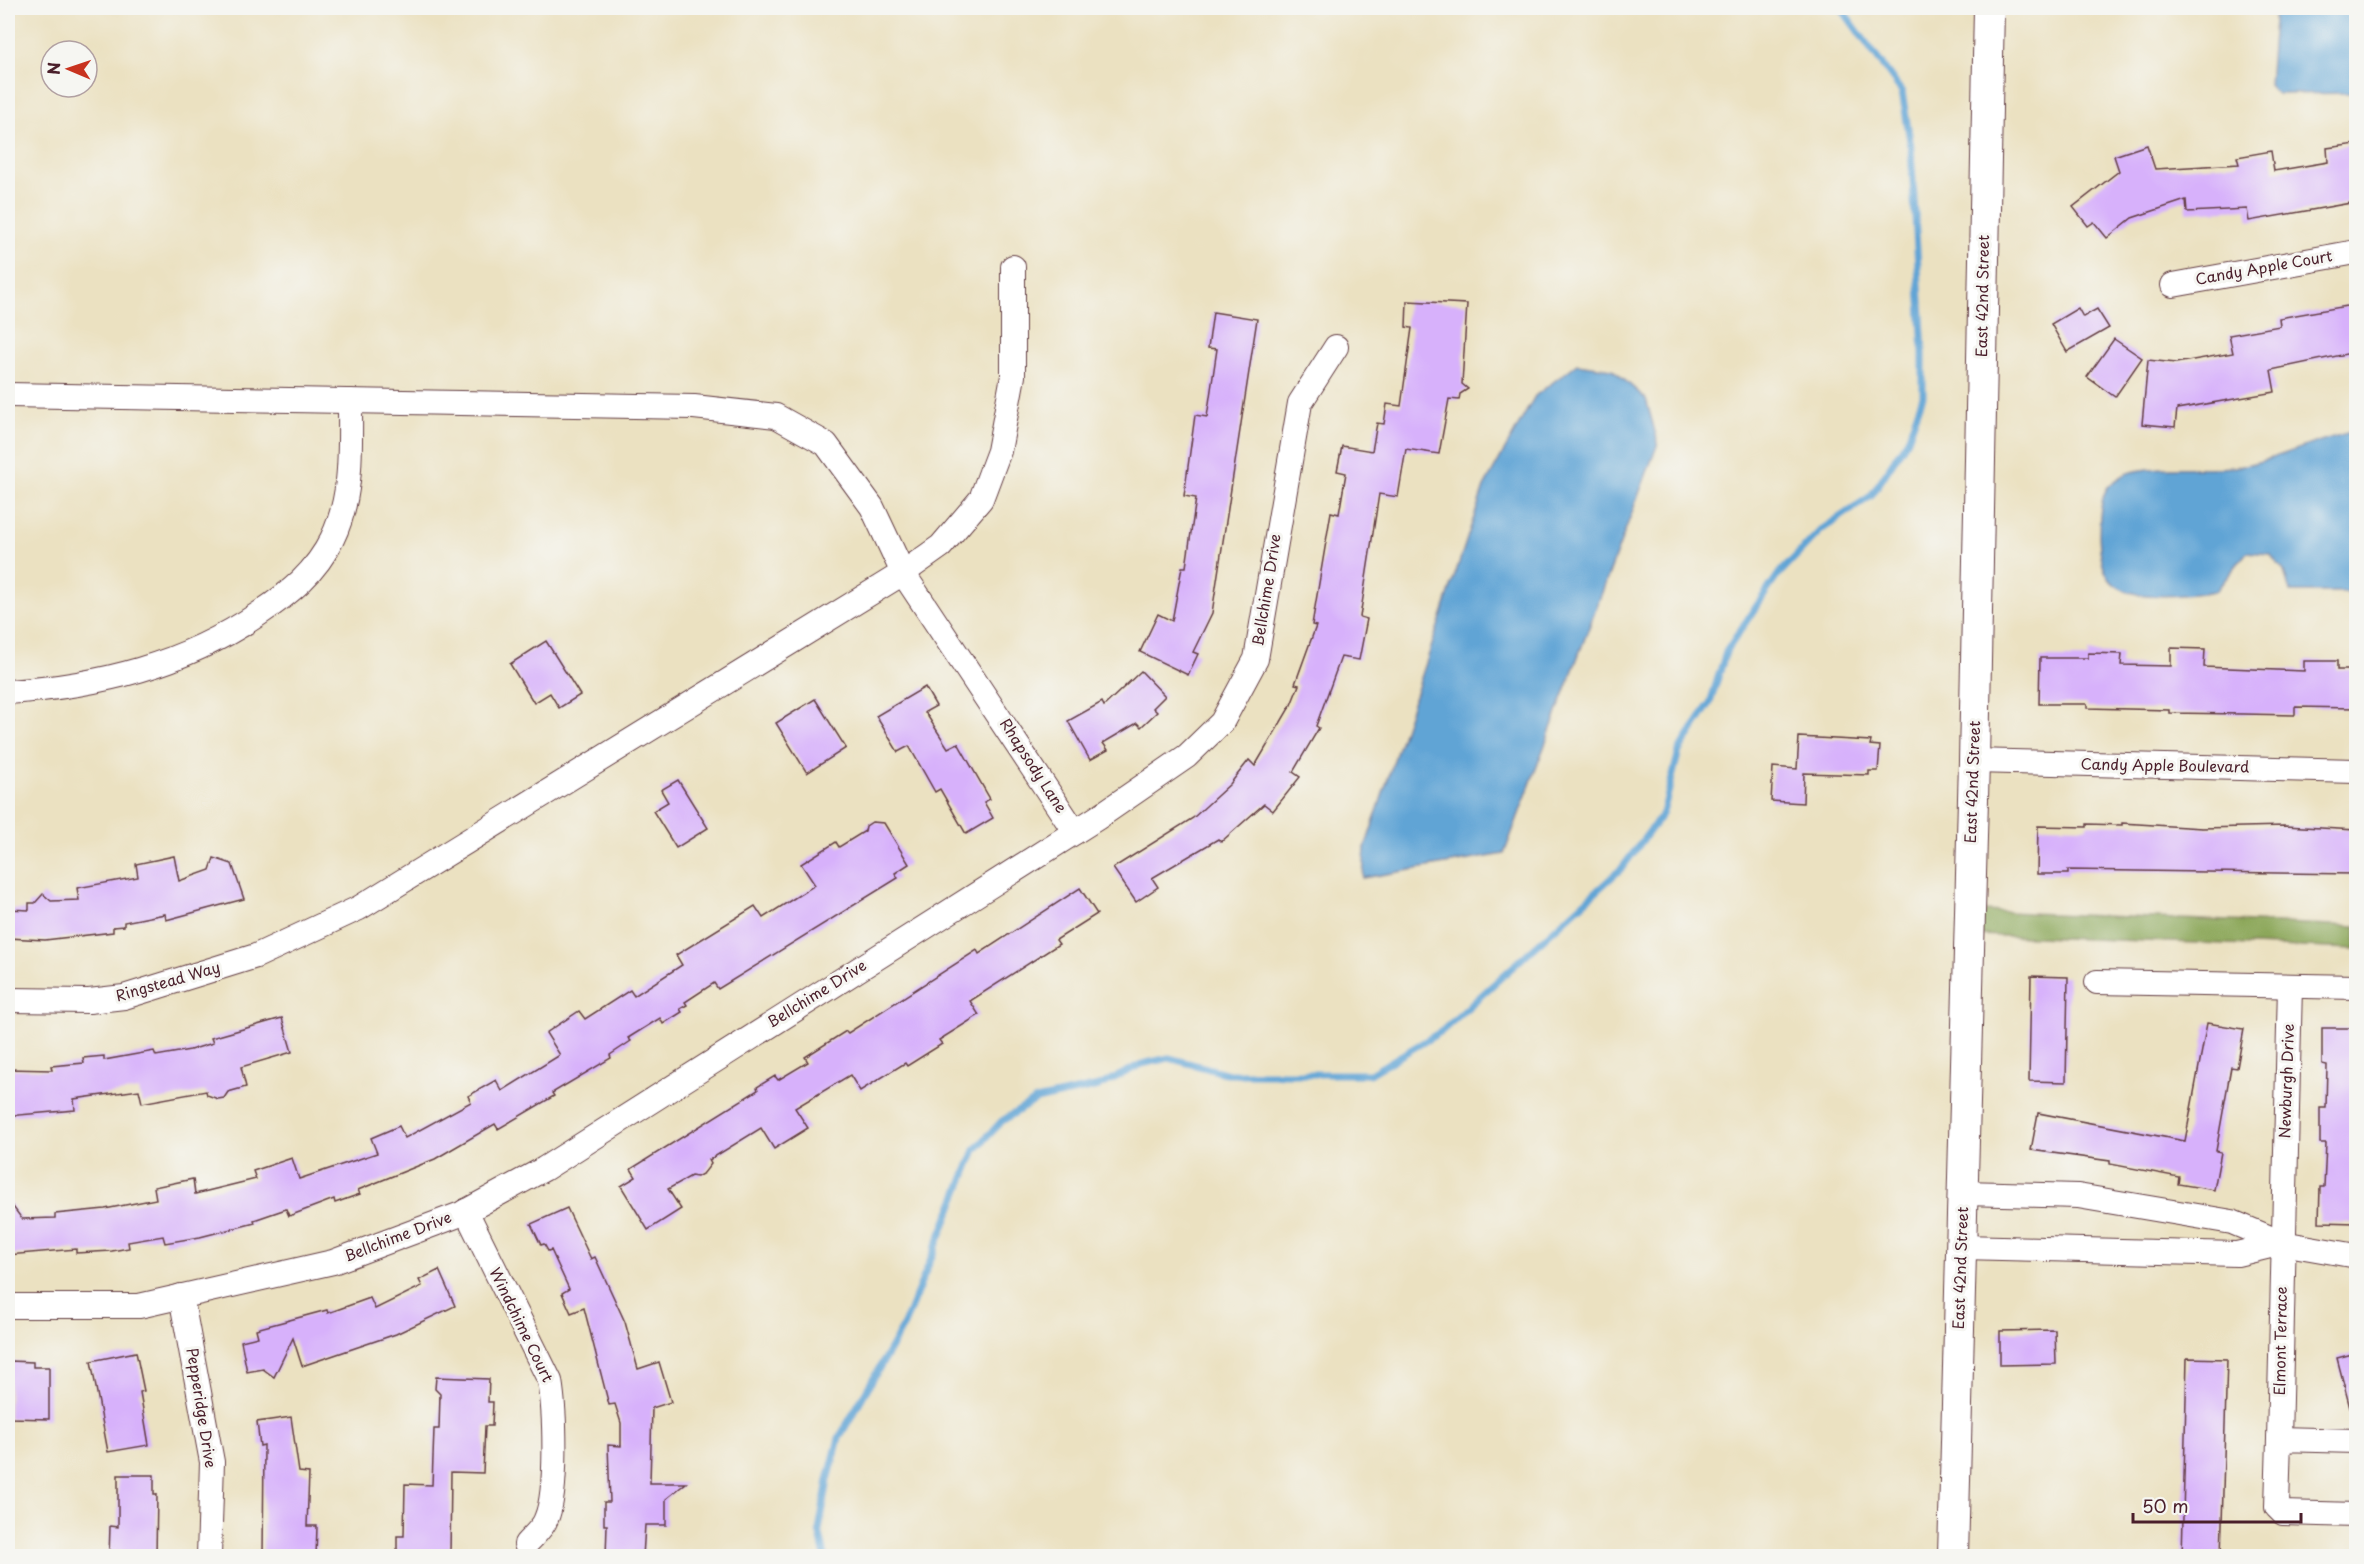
<svg xmlns="http://www.w3.org/2000/svg" width="2364" height="1564" font-family="'Playpen Sans',sans-serif">
<style>
.forest{fill:#8ca75a;stroke:#6b6342;stroke-width:1.5}
.water{fill:#61a4d5;stroke:#566280;stroke-width:1.5}
.lines{fill:none;stroke-linecap:round;stroke-linejoin:round}
.stream{stroke:#61a4d5;stroke-width:7}
.building{fill:#d7b1fb}
.minor-casing{stroke:#623c42;stroke-width:26}
.tertiary-casing{stroke:#623c42;stroke-width:32}
.minor{stroke:#fff;stroke-width:24}
.tertiary{stroke:#fff;stroke-width:30}
.labels{text-anchor:middle;stroke-width:6;stroke-linejoin:round;paint-order:stroke}
.street-label{font-size:15px;fill:#4a1f2b;stroke:#f6f6f2}
</style>
<rect width="100%" height="100%" fill="#f6f6f2"/>
<filter id="ink" filterUnits="userSpaceOnUse"><feTurbulence type="fractalNoise" baseFrequency=".0167" numOctaves="2"/><feDisplacementMap in="SourceGraphic" scale="12" xChannelSelector="R" yChannelSelector="G"/><feConvolveMatrix kernelMatrix="1 2 1 2 8 2 1 2 1" color-interpolation-filters="sRGB"/></filter>
<filter id="wash" filterUnits="userSpaceOnUse"><feTurbulence type="fractalNoise" baseFrequency=".008" numOctaves="4" result="noise"/><feDisplacementMap in="SourceGraphic" scale="24" xChannelSelector="R" yChannelSelector="G"/><feGaussianBlur stdDeviation="1.35" result="paint"/><feColorMatrix in="noise" values="0 0 0 0 0 0 0 0 0 0 0 0 0 0 0 0 0 1.4 0 .05"/><feComposite in="paint" operator="in"/></filter>
<g filter="url(#wash)">
<rect width="100%" height="100%" fill="#ebe1c1"/>
<path class="forest" d="M1980 911 2356 926V949L1978 935Z"/>
<g class="water">
<path d="M2275 8 2356 9V93L2277 94 2269 85Z"/>
<path d="M1577 364 1612 369 1646 399 1658 443 1504 854 1363 878 1365 848 1484 487 1535 396Z"/>
<path d="M2356 431V592H2290L2284 571 2270 554 2247 552 2216 591C2191 595 2135 602 2114 584 2095 568 2097 513 2105 492 2107 486 2116 480 2121 477 2139 463 2208 470 2234 467 2276 461 2315 439 2356 431Z"/>
</g>
<g class="lines">
<path class="stream" d="M825 1556 819 1530 828 1480 839 1438 904 1325 975 1150 1002 1121 1036 1100 1099 1086 1142 1064 1169 1058 1229 1074H1370L1442 1031 1622 868 1663 813 1679 751 1710 703 1726 652 1753 611 1778 575 1821 530 1871 496 1908 439 1923 396V352L1911 147 1902 92 1841 8"/>
</g>
<g id="blocks">
<g class="building">
<path d="M2356 144V202L2249 221 2247 209 2187 212 2186 200 2132 218 2107 238 2094 222 2088 226 2073 207 2119 171 2114 156 2147 145 2155 169 2239 164 2237 157 2271 151 2274 171 2328 162 2327 148Z"/>
<path d="M1407 301 1467 304 1462 384 1468 389 1460 394 1459 400 1449 399 1439 454 1406 449 1398 497 1379 494 1360 617 1367 619 1359 660 1341 657 1316 726 1319 728 1293 772 1300 777 1273 811 1264 804 1221 842 1218 839 1152 878 1158 887 1136 902 1113 868 1193 818 1230 784 1249 760 1255 766 1291 705 1299 685 1295 684 1316 626 1312 625 1331 512 1339 514 1346 473 1337 471 1342 446 1372 451 1377 423 1384 424 1387 404 1401 406 1412 328 1406 327Z"/>
<path d="M2352 305 2353 311H2356V352L2271 370 2275 392 2177 409 2175 427 2142 424 2148 360 2176 363 2233 353 2229 335 2280 326 2279 318Z"/>
<path d="M2078 308 2083 317 2097 309 2109 328 2067 352 2051 324Z"/>
<path d="M1213 312 1257 319 1212 613 1193 652 1198 654 1188 675 1140 652 1158 614 1172 621 1182 567H1186L1196 498 1184 496 1195 415 1207 417 1217 349 1208 348Z"/>
<path d="M2114 339 2142 358 2115 397 2087 377Z"/>
<path d="M546 641 580 695 559 708 550 693 534 703 510 664Z"/>
<path d="M2171 648 2205 649 2204 667 2304 671V661H2337V670H2356V708L2295 707V715L2243 714 2169 713V710L2087 708V704H2039L2040 658H2088V653L2122 654 2121 665 2171 666Z"/>
<path d="M1141 671 1165 696 1153 708 1157 712 1141 727 1137 723 1103 743 1108 750 1090 760 1068 721 1102 702 1104 706Z"/>
<path d="M925 687 936 706 925 712 948 748 958 743 990 799 984 802 993 818 966 834 940 789 935 792 909 746 898 752 876 716Z"/>
<path d="M815 699 846 748 807 773 776 723Z"/>
<path d="M1799 737 1871 741 1870 745 1880 746 1878 771H1869V775L1804 773 1803 803 1771 801 1773 767 1797 769Z"/>
<path d="M678 780 708 828 676 848 653 811 668 802 661 790Z"/>
<path d="M872 822 884 823 909 864 895 873 898 878 718 989 714 983 685 1002 687 1005 680 1009 682 1012 663 1024 660 1018 628 1038 631 1041 610 1055 611 1058 552 1093 554 1096 498 1129 495 1124 435 1159 358 1190 360 1194 335 1203 334 1199 289 1216 286 1209 254 1220 255 1223 200 1237 165 1243 163 1236 128 1242 129 1248 112 1251 76 1253V1249L8 1255V1200L22 1219 55 1218V1214L105 1209 156 1199 154 1187 193 1179 195 1194 256 1179 253 1171 292 1158 299 1179 377 1153 371 1138 399 1126 405 1138 471 1102 468 1096 496 1080 502 1091 560 1055 546 1033 579 1011 585 1019 630 990 634 996 682 965 676 955 755 906 763 918 815 885 801 864 836 842 839 847 865 831 866 826Z"/>
<path d="M2122 823 2202 828 2285 826 2356 830V874L2068 870V874H2037L2038 826 2087 827V824L2122 825Z"/>
<path d="M174 856 179 881 210 870 214 858 232 864 244 899 166 920 165 914 124 922V926L113 927V932L45 940 8 938V909L29 910V903H35L43 894 51 901 79 900 77 888 138 877 136 864Z"/>
<path d="M1080 888 1097 914 1056 940 1059 944 970 1001 979 1015 939 1040 942 1044 907 1066 905 1063 860 1091 850 1075 795 1108 808 1128 774 1149 761 1128 709 1160 711 1164 704 1173 697 1177 691 1176 668 1189 681 1209 648 1230 621 1186 636 1177 631 1169 758 1090 757 1087 775 1076 778 1080 808 1062 805 1057 846 1031 848 1033 977 950 979 954Z"/>
<path d="M2031 976 2068 977 2066 1082 2029 1081Z"/>
<path d="M282 1018 292 1052 241 1067 246 1087 228 1092 224 1098 218 1099 207 1095 206 1091 142 1103 139 1090 74 1099 75 1110 8 1116V1069L52 1070 51 1066 84 1063 83 1058 104 1056V1060L154 1051 156 1056 190 1050 213 1043 211 1038Z"/>
<path d="M2207 1023 2244 1029 2237 1068 2231 1067 2216 1151 2221 1152 2214 1190 2178 1184 2179 1177 2110 1164V1161L2031 1150 2038 1113 2185 1141Z"/>
<path d="M2322 1028H2356V1223L2319 1222 2320 1187H2324L2326 1143H2320V1108H2326L2327 1065 2322 1064Z"/>
<path d="M567 1208 591 1259 595 1257 625 1322 638 1369 659 1362 671 1402 652 1408 650 1483H686L666 1499V1525H645L643 1557H606L607 1525H604V1502H610L608 1445 621 1446V1423L615 1404 609 1405 584 1308 571 1313 562 1293 569 1289 551 1250 548 1251 544 1244 541 1245 531 1224Z"/>
<path d="M439 1270 455 1306 396 1334 302 1366 293 1338 274 1377 263 1369 247 1372 241 1341 258 1337 256 1329 327 1310 328 1313 370 1298 375 1309 422 1286 419 1280Z"/>
<path d="M2055 1330 2056 1364 2000 1365V1331Z"/>
<path d="M136 1352 144 1391 140 1392 149 1445 108 1452 91 1361Z"/>
<path d="M2356 1353V1407L2350 1408 2337 1358Z"/>
<path d="M2187 1358 2227 1359 2221 1557H2182Z"/>
<path d="M10 1361 33 1362V1367H49V1419L9 1418Z"/>
<path d="M436 1377 489 1379 488 1402H493L492 1426H485L483 1473 451 1472 450 1557H397V1536H404L405 1484 432 1485 434 1429H439L440 1394 435 1389Z"/>
<path d="M291 1417 299 1472 309 1473 307 1526H317L316 1557H263L264 1445 260 1446 257 1422Z"/>
<path d="M118 1475H154V1494H157L156 1557H109L110 1526 118 1527Z"/>
</g>
</g>
</g>
<g filter="url(#ink)">
<use href="#blocks" fill-opacity="0" stroke="#623c42" stroke-width="1.5"/>
<g class="lines">
<g class="minor-casing">
<g id="minor">
<path d="M2173 285 2356 252"/>
<path d="M8 395 694 407 776 416 826 444 872 507 903 573 941 546 981 499 999 451 1013 376V267"/>
<path d="M8 692C99 686 184 665 260 613 290 593 316 572 332 539 353 497 350 447 350 401"/>
<path d="M1974 761 2356 771"/>
<path d="M2097 982 2356 987"/>
<path d="M8 1000 89 1001 124 997 256 956 359 908 903 573 1075 832"/>
<path d="M1963 1193 2078 1196 2232 1222 2282 1243"/>
<path d="M466 1211 550 1381C555 1411 558 1492 546 1519 543 1528 532 1537 526 1544"/>
<path d="M1962 1247 2237 1254 2282 1243 2356 1256"/>
<path d="M181 1296 212 1462 209 1556"/>
<path d="M8 1306H139L333 1262 461 1214 544 1169 1097 818 1187 756 1222 722 1256 659 1300 403 1336 347"/>
<path d="M2279 1439 2290 986"/>
<path d="M2356 1441 2279 1439 2277 1507 2283 1513 2356 1515"/>
</g>
</g>
<g class="tertiary-casing">
<path id="tertiary" d="M1953 1556 1974 761 1989 8"/>
</g>
<use href="#minor" class="minor"/>
<use href="#tertiary" class="tertiary"/>
</g>
</g>
<g class="labels">
<g class="street-label">
<text transform="translate(2264 268) rotate(-10)" y="5">Candy Apple Court</text>
<text transform="translate(1983 296) rotate(-89)" y="5">East 42nd Street</text>
<text transform="translate(1267 590) rotate(-81)" y="5">Bellchime Drive</text>
<text transform="translate(1033 766) rotate(57)" y="5">Rhapsody Lane</text>
<text transform="translate(2165 766) rotate(1)" y="5">Candy Apple Boulevard</text>
<text transform="translate(1973 782) rotate(-88)" y="5">East 42nd Street</text>
<text transform="translate(168 982) rotate(-16)" y="5">Ringstead Way</text>
<text transform="translate(817 994) rotate(-32)" y="5">Bellchime Drive</text>
<text transform="translate(2287 1081) rotate(-88)" y="5">Newburgh Drive</text>
<text transform="translate(398 1237) rotate(-21)" y="5">Bellchime Drive</text>
<text transform="translate(1961 1268) rotate(-88)" y="5">East 42nd Street</text>
<text transform="translate(521 1325) rotate(64)" y="5">Windchime Court</text>
<text transform="translate(2281 1341) rotate(-89)" y="5">Elmont Terrace</text>
<text transform="translate(201 1408) rotate(81)" y="5">Pepperidge Drive</text>
</g>
</g>
<rect width="2364" height="1564" fill="none" stroke="#f6f6f2" stroke-width="30"/>
<g transform="translate(69 69) rotate(272)"><circle r="28" fill="#f6f6f2" stroke="#b1a0a2" stroke-width="1.5"/>
<path d="M0-4.5L10 22L0 15L-10 22Z" fill="#c8321e"/>
<text y="-9" font-size="16" font-weight="bold" text-anchor="middle" fill="#4a1f2b">N</text>
</g>
<path d="M2133 1513v9h168v-9" fill="none" stroke="#4a1f2b" stroke-width="3"/>
<text x="2142" y="1513" font-size="18" fill="#4a1f2b" stroke="#f6f6f2" stroke-width="4.5" paint-order="stroke">50 m</text>
</svg>
